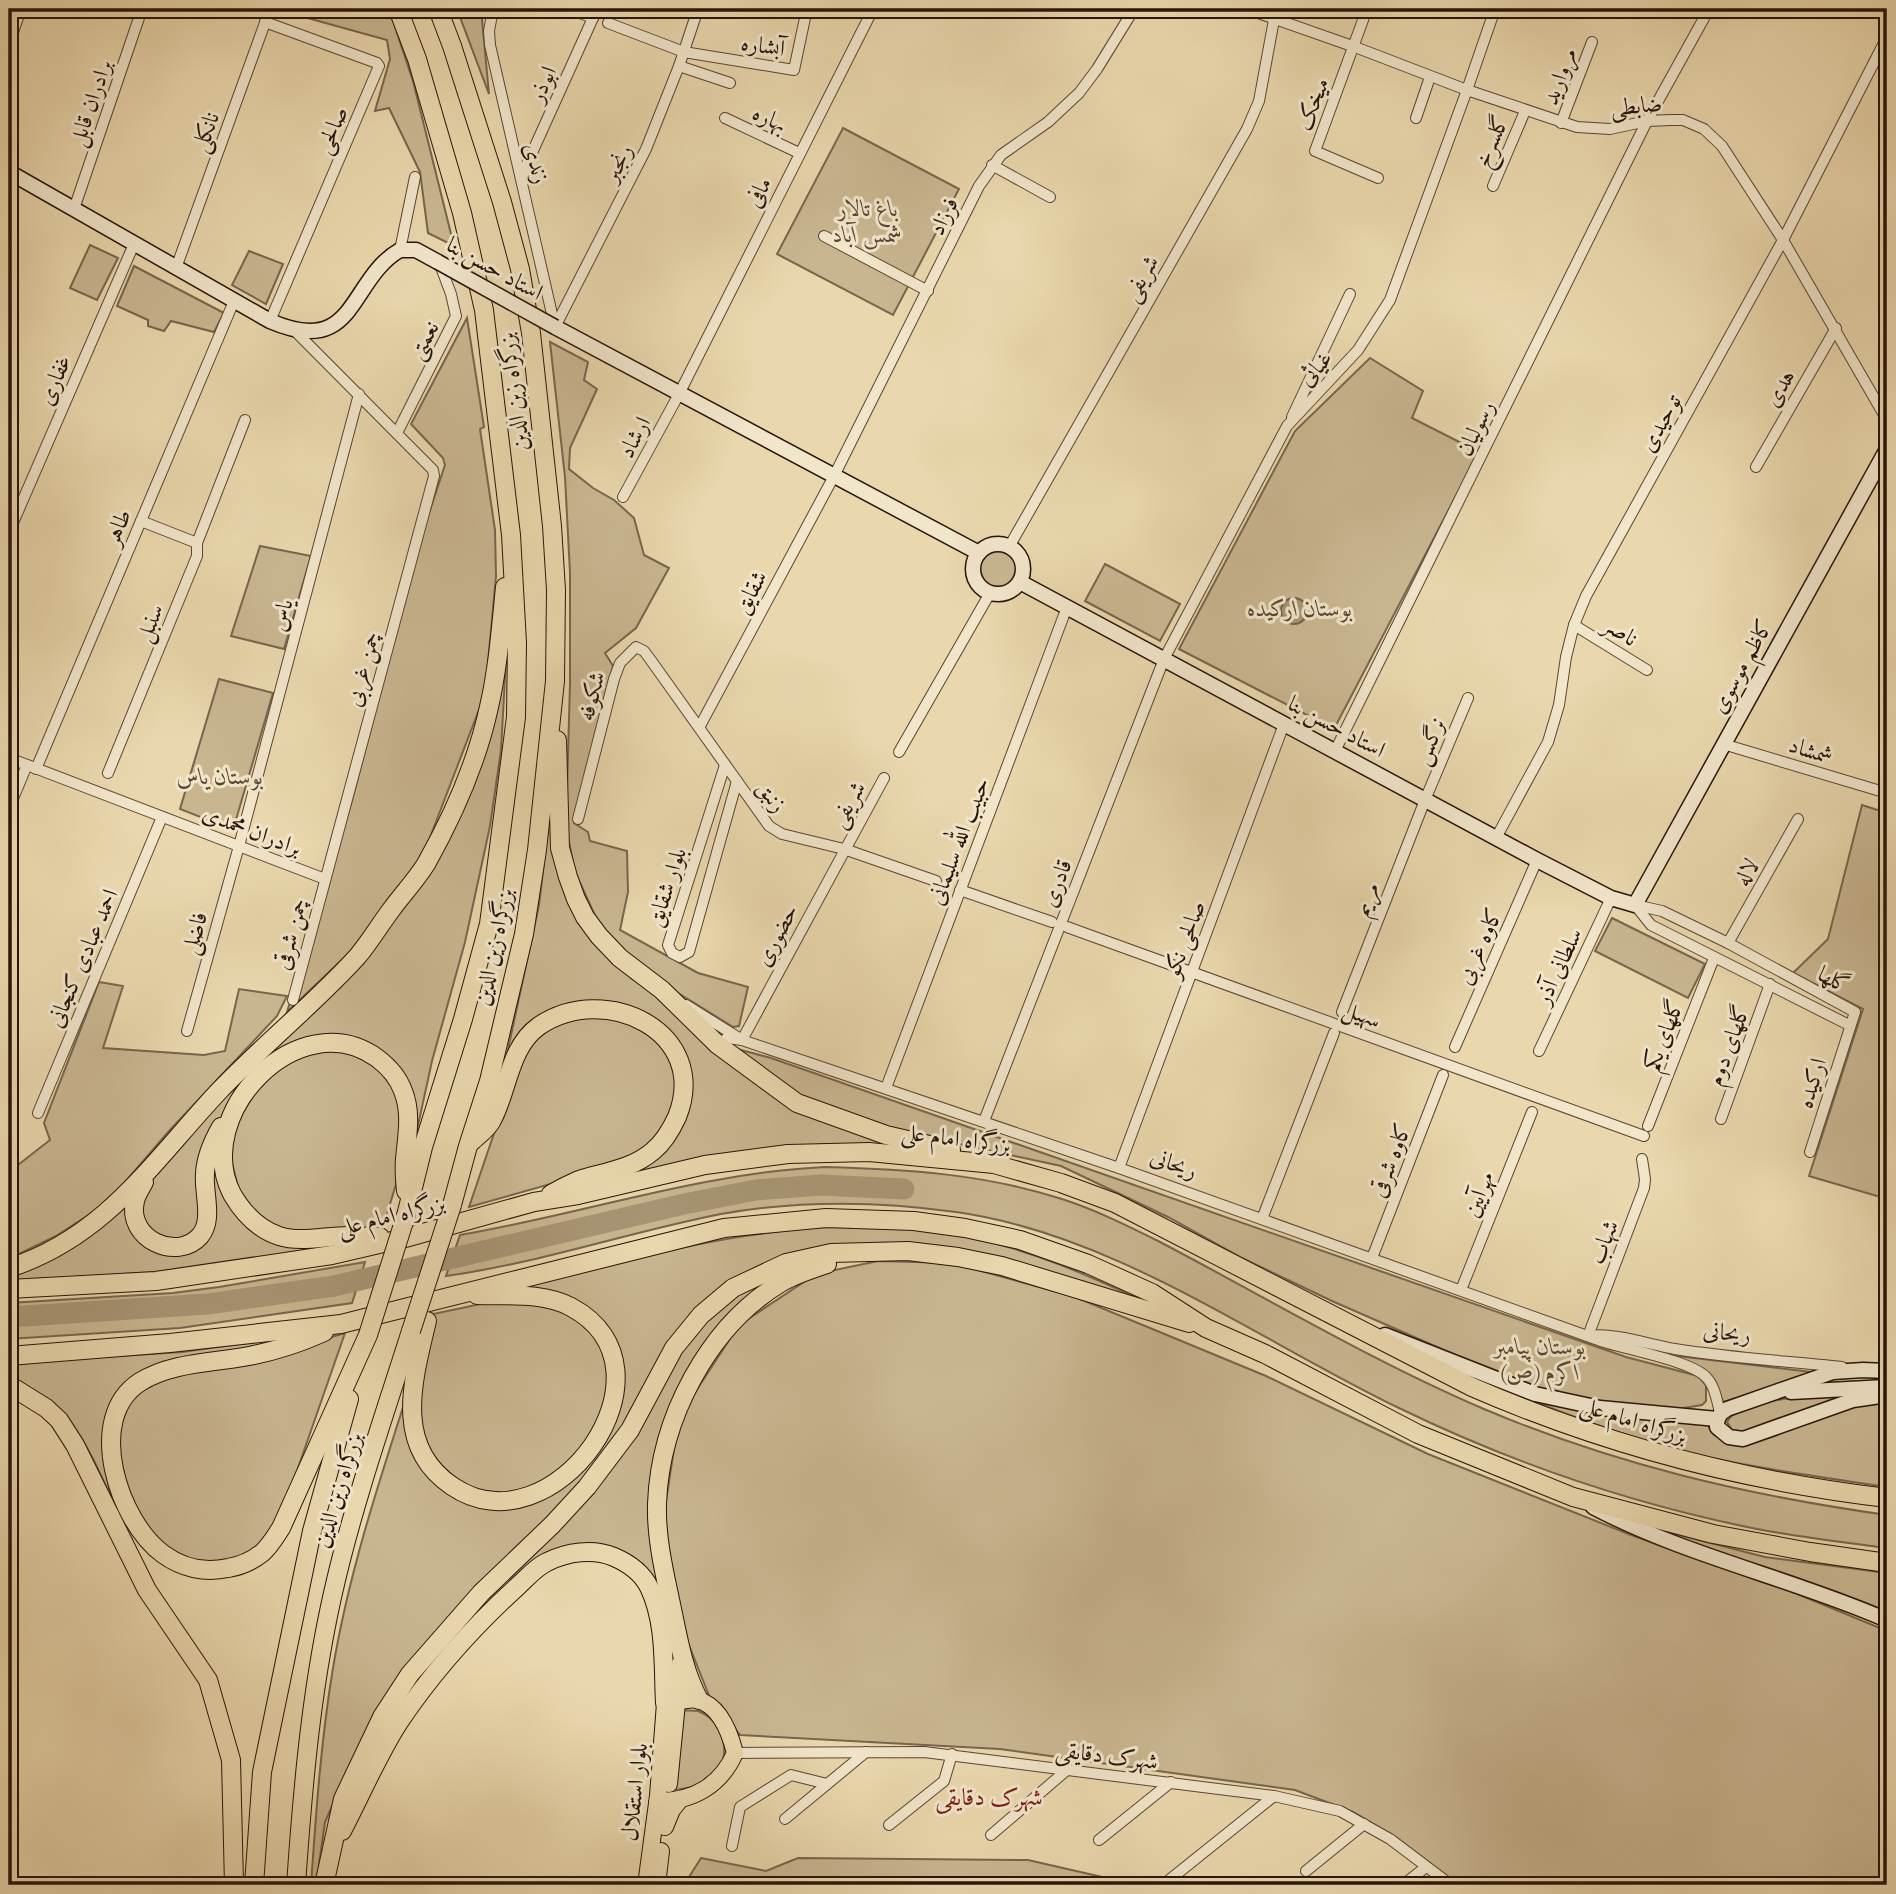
<svg xmlns="http://www.w3.org/2000/svg" width="1896" height="1894" font-family="'IM FELL French Canon',Amiri,serif">
<style>
.green{fill:#c9b691;stroke:#78654c;stroke-width:2}
.water{fill:#a89575;stroke:#746149;stroke-width:2}
.lines{fill:none;stroke-linecap:round;stroke-linejoin:round}
.river{stroke:#a89575;stroke-width:21}
.street-casing{stroke:#584530;stroke-width:12}
.secondary-casing{stroke:#271407;stroke-width:17}
.primary-casing{stroke:#271407;stroke-width:18}
.highway-casing{stroke:#271407;stroke-width:20}
.street{stroke:#f1e5ca;stroke-width:10}
.secondary{stroke:#f1e5ca;stroke-width:14}
.primary{stroke:#ead7ad;stroke-width:16}
.highway{stroke:#ead7ad;stroke-width:18}
.secondary-bridge-casing{stroke:#271407;stroke-width:17;stroke-linecap:butt}
.highway-bridge-casing{stroke:#271407;stroke-width:20;stroke-linecap:butt}
.secondary-bridge{stroke:#f1e5ca;stroke-width:14}
.highway-bridge{stroke:#ead7ad;stroke-width:18}
.labels{text-anchor:middle;stroke-width:6;stroke-linejoin:round;paint-order:stroke}
.street-label{font-size:23px;fill:#271407;stroke:#f1e5ca}
.park-label{font-size:23px;font-style:italic;fill:#584530;stroke:#f1e5ca}
.neighbourhood-label{font-size:24px;fill:#7a1f14;stroke:#f1e5ca}
</style>
<rect width="100%" height="100%" fill="#ead7ad"/>
<filter id="stains"><feTurbulence type="fractalNoise" baseFrequency=".00286" numOctaves="4"/><feColorMatrix values="0 0 0 0 .2 0 0 0 0 .09 0 0 0 0 .02 0 0 0 .5 -.17"/></filter>
<radialGradient id="worn" r=".72"><stop offset=".6" stop-color="#630" stop-opacity="0"/><stop offset="1" stop-color="#630" stop-opacity=".3"/></radialGradient>
<g class="green">
<path d="M294 9H389L413 81 454 246 428 233 420 172 389 108 375 111 390 59 387 40 293 14Z"/>
<path d="M457 9H481L489 94Z"/>
<path d="M843 128 959 189 893 315 777 254Z"/>
<path d="M90 245 118 258 97 300 70 288Z"/>
<path d="M249 251 283 264 266 304 232 285Z"/>
<path d="M134 266 224 313 214 332 171 321 164 331 148 326V320L117 306Z"/>
<path d="M467 318 484 427 480 429 495 530 496 576 485 694 424 853 349 953 287 1012 351 804 422 534 445 465 443 458 411 424Z"/>
<path d="M550 342 588 362 584 380 597 389 570 448 569 469 593 488 614 500 634 518 644 555 669 568 636 628 605 653 613 666 574 823 588 832 590 841 627 851 628 892 620 930 698 973 748 987 739 1026 733 1027 670 988 619 949 598 922 575 872 566 827 570 683V573L565 477Z"/>
<path d="M1370 358 1423 391 1412 418 1479 452 1334 729 1179 649 1295 431Z"/>
<path d="M260 546 311 556 284 649 231 636Z"/>
<circle cx="998" cy="570" r="19"/>
<path d="M1105 564 1180 604 1160 641 1085 601Z"/>
<path d="M506 660 501 750 490 826 465 942 432 1061 409 1167 413 1134 380 1055 289 1046 220 1135 246 1221 331 1245 257 1259 171 1271 9 1281V1274L37 1265 249 1069 369 951 485 751Z"/>
<path d="M219 679 273 693 233 830 180 809Z"/>
<path d="M553 787 551 828 607 956 631 978 659 997 757 1084 933 1148 836 1144 765 1148 576 1187 651 1159 689 1074 631 1012 533 1024 487 1121 507 1054 539 905Z"/>
<path d="M1862 805 1887 813V1199L1809 1176 1863 1009 1793 973 1828 939Z"/>
<path d="M1612 918 1705 964 1688 998 1595 951Z"/>
<path d="M99 982 123 986 103 1048 204 1055 225 1051 239 989 287 996 277 1016 169 1131 107 1203 56 1236 17 1255 9 1257V1172L50 1140 44 1123Z"/>
<path d="M572 1016 623 1019 663 1044 679 1080 666 1128 636 1157 600 1170 469 1207 518 1063 539 1033Z"/>
<path d="M726 1046 771 1058 1626 1357 1698 1376 1706 1385V1401L1702 1405 1678 1409 1580 1400 1533 1389 1332 1301 1242 1258 1168 1217 1061 1166 866 1124 819 1108Z"/>
<path d="M339 1047 384 1071 402 1104 397 1181 383 1227 299 1236 278 1231 242 1203 227 1143 250 1095 291 1058Z"/>
<path d="M825 1167C905 1169 985 1174 1062 1199 1096 1210 1128 1226 1160 1242 1267 1298 1372 1361 1484 1409 1616 1465 1746 1495 1887 1515V1548C1842 1542 1796 1537 1752 1528 1629 1503 1512 1463 1399 1408 1258 1340 1114 1234 956 1212 878 1201 799 1200 721 1214 629 1232 540 1263 446 1276L460 1235C583 1214 700 1173 825 1167Z"/>
<path d="M827 1227C861 1228 896 1226 929 1230 1018 1241 1100 1280 1180 1318L892 1245 729 1284 574 1493 462 1606 337 1795 325 1822 316 1885H311C316 1813 321 1740 333 1668 348 1577 377 1488 405 1401L452 1493 467 1501 484 1505 544 1496 620 1403 592 1315 503 1291C610 1265 717 1233 827 1227Z"/>
<path d="M878 1261 952 1263 1075 1297 1266 1376 1428 1454 1631 1535 1795 1593 1880 1628 1887 1634V1885H1459L1397 1838 1353 1812 1295 1790 1000 1749 740 1735 710 1698 677 1615 663 1520 679 1417 739 1325 816 1274Z"/>
<path d="M365 1262 352 1303 180 1328 9 1339V1303L173 1293 219 1287Z"/>
<path d="M778 1272 740 1310 662 1449 670 1610 677 1691 662 1604 602 1545 581 1544 556 1551 370 1753 388 1715 442 1644 547 1539 714 1307Z"/>
<path d="M490 1302 550 1304 590 1328 608 1360 610 1396 584 1449 544 1483 506 1495 461 1486 434 1464 416 1417 433 1314Z"/>
<path d="M345 1333 284 1508 262 1546 242 1559 193 1563 161 1546 130 1499 117 1444 125 1407 141 1390 171 1375 267 1356Z"/>
<path d="M305 1335 140 1376 105 1466 111 1497C86 1442 68 1402 9 1378V1363L182 1352Z"/>
<path d="M1669 1355 1820 1373 1723 1402C1713 1371 1699 1364 1669 1355Z"/>
<path d="M1431 1357 1507 1389 1708 1425 1713 1434 1726 1442 1848 1406 1887 1401V1487C1815 1476 1742 1467 1671 1448 1588 1425 1509 1393 1431 1357Z"/>
<path d="M1871 1392 1818 1406 1741 1434 1734 1433 1727 1422C1739 1396 1843 1393 1871 1392Z"/>
<path d="M1629 1522 1765 1557 1887 1573V1615C1845 1592 1801 1581 1756 1566 1713 1553 1671 1536 1629 1522Z"/>
<path d="M681 1710C686 1711 693 1710 698 1711 724 1720 733 1757 714 1776 703 1786 685 1789 672 1790Z"/>
<path d="M701 1858 766 1871 798 1858 1028 1860 1124 1882 1130 1885H684Z"/>
</g>
<circle class="water" cx="1294" cy="611" r="13"/>
<g class="lines">
<path class="river" d="M9 1317 208 1304 334 1286 684 1204 756 1190 821 1185 904 1189"/>
<g class="street-casing">
<g id="street">
<path d="M493 9 489 31 490 45 555 327"/>
<path d="M570 9 593 18"/>
<path d="M1247 9 1355 47 1467 90 1577 127 1610 129 1647 121 1671 120H1683L1704 129 1722 146 1783 240 1887 420"/>
<path d="M1367 9 1315 151 1378 178"/>
<path d="M265 22 377 63 379 66 270 321"/>
<path d="M608 23 684 52 794 70 805 18"/>
<path d="M9 44 21 9"/>
<path d="M679 66 730 83"/>
<path d="M725 118 799 153"/>
<path d="M1416 118 1430 77"/>
<path d="M1561 123 1592 42"/>
<path d="M992 165 1050 197"/>
<path d="M522 175 597 9"/>
<path d="M1493 186 1525 111"/>
<path d="M74 209 142 9"/>
<path d="M824 236 928 291"/>
<path d="M400 250 415 177"/>
<path d="M176 268 270 9"/>
<path d="M555 327 646 149 679 66 698 9"/>
<path d="M1292 417 1350 294"/>
<path d="M397 433 456 316 451 294 439 262"/>
<path d="M1756 467 1836 328"/>
<path d="M623 497 679 394 873 9"/>
<path d="M141 521 197 543"/>
<path d="M9 532 134 244"/>
<path d="M1009 547 1247 129 1259 101 1276 9"/>
<path d="M1574 625 1647 670"/>
<path d="M700 726 834 476 979 186 1001 155 1048 122 1079 93 1097 69 1134 9"/>
<path d="M1723 744 1887 793"/>
<path d="M1335 751 1647 121 1709 9"/>
<path d="M899 752 990 593"/>
<path d="M9 758 325 879"/>
<path d="M725 765 668 945 672 953 680 957 689 952 737 781"/>
<path d="M36 769 234 301"/>
<path d="M108 773 197 556V543L245 420"/>
<path d="M9 808 27 765"/>
<path d="M578 819 614 679 620 663 636 647 644 651 650 659 769 826 782 834 844 849 936 881"/>
<path d="M1496 838 1548 742 1559 705 1566 657 1574 625 1586 596 1783 240 1887 37"/>
<path d="M960 890 1052 922"/>
<path d="M1635 905 1662 911 1728 943 1855 1012 1810 1152"/>
<path d="M1635 905 1651 925 1849 1025"/>
<path d="M1067 927 1644 1136"/>
<path d="M1728 943 1798 819"/>
<path d="M293 1000 434 476 433 470 429 466 295 331"/>
<path d="M686 1005 739 1038"/>
<path d="M1342 1012 1425 800 1468 698"/>
<path d="M187 1031 239 846 359 394"/>
<path d="M742 1040 884 778"/>
<path d="M718 1045 727 1038 742 1040 1119 1168 1601 1341C1625 1349 1691 1361 1706 1377 1715 1386 1717 1401 1720 1413"/>
<path d="M1455 1047 1537 860"/>
<path d="M1539 1051 1611 898"/>
<path d="M886 1088 1067 607"/>
<path d="M38 1113 162 817"/>
<path d="M1721 1119 1770 984"/>
<path d="M984 1121 1164 659 1287 426 1358 350 1390 300 1467 90 1495 9"/>
<path d="M1648 1126 1714 958"/>
<path d="M1119 1168 1284 724"/>
<path d="M1262 1219 1334 1033"/>
<path d="M1372 1258 1443 1075"/>
<path d="M1461 1290 1532 1112"/>
<path d="M1588 1336 1644 1188 1645 1179 1642 1159"/>
<path d="M1590 1336C1612 1332 1651 1345 1675 1349 1730 1358 1786 1361 1842 1367"/>
<path d="M735 1753 924 1752 1274 1796 1340 1811 1390 1839 1451 1885"/>
<path d="M785 1819 866 1752"/>
<path d="M889 1825 944 1781 952 1754"/>
<path d="M991 1835 1068 1769"/>
<path d="M1099 1840 1171 1782"/>
<path d="M732 1846 740 1807 791 1775 827 1784"/>
<path d="M1306 1871 1364 1824"/>
<path d="M1163 1885 1274 1796"/>
<path d="M1403 1885 1426 1867"/>
</g>
</g>
<g class="secondary-casing">
<g id="secondary">
<path d="M9 172 270 321C357 359 348 280 400 250H416L438 262"/>
<path d="M555 327 979 553"/>
<circle cx="998" cy="569" r="25"/>
<path d="M1020 582 1537 860 1611 898 1635 905 1887 449"/>
<path d="M1385 1335 1535 1394 1600 1408 1717 1419"/>
<path d="M1887 1371 1863 1370 1833 1372 1727 1409C1719 1414 1717 1418 1717 1427L1729 1437 1743 1439 1853 1400 1887 1395"/>
<path d="M1791 1392 1886 1387"/>
<path d="M1593 1507C1686 1556 1791 1578 1887 1620"/>
</g>
</g>
<g class="primary-casing">
<g id="primary">
<path d="M669 1784 677 1703"/>
<path d="M665 1827 672 1810 680 1800"/>
<path d="M646 1885 658 1796 665 1703C675 1703 688 1698 698 1700 720 1706 730 1733 735 1753 721 1785 693 1802 657 1801"/>
<path d="M657 1885 661 1851"/>
</g>
</g>
<g class="highway-casing">
<g id="highway">
<path d="M398 9 417 59 462 213 484 310 511 535 517 643 516 717 489 924 463 1019 423 1147 407 1212"/>
<path d="M438 9 452 46 502 202 520 269 531 333 552 526 556 590 555 681 537 850 524 934 489 1081 468 1146 452 1205"/>
<path d="M557 740 560 848 568 877 576 899 585 917 599 936 620 958 662 990 718 1045 797 1103 886 1135 951 1150"/>
<path d="M470 1143C477 1136 488 1129 492 1120 508 1091 509 1047 539 1026 605 981 711 1032 677 1117 671 1130 664 1142 653 1151 632 1169 605 1172 579 1180 570 1184 560 1189 551 1194"/>
<path d="M144 1182C141 1188 136 1195 135 1201 126 1239 177 1262 200 1236 214 1220 203 1192 205 1173 206 1156 213 1141 221 1127"/>
<path d="M380 1237C369 1237 358 1236 348 1236 325 1236 301 1243 279 1236 258 1229 243 1213 232 1194 191 1114 299 1002 377 1058 389 1067 398 1077 403 1091 412 1113 407 1136 405 1159 404 1170 405 1181 406 1191"/>
<path d="M9 1268C106 1237 154 1160 220 1090 264 1044 314 1004 357 957 369 943 379 926 391 910 402 895 416 880 426 864 453 816 477 762 489 707 498 668 501 627 505 587"/>
<path d="M9 1289 156 1281 332 1255 405 1238 534 1202 578 1195 705 1165 788 1154 869 1152 994 1164 1061 1183 1115 1203 1472 1387C1605 1445 1742 1481 1887 1498"/>
<path d="M427 1321C413 1380 393 1446 452 1486 552 1555 687 1369 571 1307 543 1292 507 1296 477 1295"/>
<path d="M324 1332C300 1343 275 1351 249 1356 213 1363 172 1362 140 1382 84 1418 119 1522 163 1554 182 1568 205 1573 228 1568 240 1566 252 1561 262 1553 270 1546 275 1537 281 1528L368 1335"/>
<path d="M9 1356 170 1343 341 1324 724 1228 826 1218 914 1221 965 1228 1020 1240 1088 1264 1152 1293 1206 1328 1265 1354 1418 1434 1573 1497 1713 1534 1810 1552 1887 1563"/>
<path d="M9 1385 46 1408 59 1420 75 1445 147 1590 208 1680 231 1760 234 1885"/>
<path d="M699 1700C683 1670 678 1637 671 1604 664 1571 656 1538 657 1504 660 1419 708 1326 782 1282 796 1274 812 1269 827 1264"/>
<path d="M677 1703 681 1664"/>
<path d="M342 1831C361 1795 377 1756 399 1722 432 1673 474 1626 518 1586 527 1578 536 1567 547 1562 567 1552 593 1548 614 1557 628 1563 642 1573 649 1587 666 1622 663 1665 665 1703"/>
<path d="M254 1885 262 1772 312 1531 349 1399"/>
<path d="M296 1885C303 1783 312 1680 336 1580 356 1496 385 1413 411 1331"/>
<path d="M324 1885 343 1799 382 1717 410 1674 481 1593 552 1525 587 1487 630 1430 674 1348 701 1315 733 1288 786 1263 831 1253 908 1251 958 1257 1002 1266 1189 1323"/>
</g>
</g>
<use href="#street" class="street"/>
<use href="#secondary" class="secondary"/>
<use href="#primary" class="primary"/>
<use href="#highway" class="highway"/>
<g class="secondary-bridge-casing">
<path id="secondary-bridge" d="M438 262 555 327"/>
</g>
<g class="highway-bridge-casing">
<g id="highway-bridge">
<path d="M411 1331 452 1205"/>
<path d="M368 1335 407 1212"/>
</g>
</g>
<use href="#secondary-bridge" class="secondary-bridge"/>
<use href="#highway-bridge" class="highway-bridge"/>
</g>
<g class="labels">
<g class="street-label">
<text transform="translate(763 45) rotate(9)" y="8">آبشاره</text>
<text transform="translate(1559 76) rotate(-69)" y="8">مروارید</text>
<text transform="translate(542 84) rotate(-66)" y="8">ابوذر</text>
<text transform="translate(90 103) rotate(-71)" y="8">برادران قابل</text>
<text transform="translate(1312 104) rotate(-69)" y="8">میخک</text>
<text transform="translate(1636 105) rotate(-6)" y="8">ضابطی</text>
<text transform="translate(770 118) rotate(25)" y="8">بهاره</text>
<text transform="translate(331 130) rotate(-67)" y="8">صالحی</text>
<text transform="translate(205 132) rotate(-70)" y="8">نانکلی</text>
<text transform="translate(1491 141) rotate(-67)" y="8">گلسرخ</text>
<text transform="translate(537 163) rotate(75)" y="8">زندی</text>
<text transform="translate(617 163) rotate(-64)" y="8">رنجبر</text>
<text transform="translate(758 192) rotate(-63)" y="8">مافی</text>
<text transform="translate(943 216) rotate(-64)" y="8">فرزاد</text>
<text transform="translate(495 268) rotate(29)" y="8">استاد حسن بنا</text>
<text transform="translate(1140 278) rotate(-60)" y="8">شریفی</text>
<text transform="translate(423 340) rotate(-62)" y="8">نعمتی</text>
<text transform="translate(1315 368) rotate(-47)" y="8">غیاثی</text>
<text transform="translate(54 380) rotate(-67)" y="8">غفاری</text>
<text transform="translate(1779 388) rotate(-60)" y="8">هدی</text>
<text transform="translate(513 392) rotate(-97)" y="8">بزرگراه زین الدین</text>
<text transform="translate(1660 423) rotate(-61)" y="8">توحیدی</text>
<text transform="translate(1475 428) rotate(-64)" y="8">رسولیان</text>
<text transform="translate(634 437) rotate(-62)" y="8">ارشاد</text>
<text transform="translate(117 527) rotate(-67)" y="8">طاهر</text>
<text transform="translate(750 592) rotate(-62)" y="8">شقایق</text>
<text transform="translate(281 615) rotate(-75)" y="8">یاس</text>
<text transform="translate(149 623) rotate(-68)" y="8">سنبل</text>
<text transform="translate(1621 631) rotate(32)" y="8">ناصر</text>
<text transform="translate(1741 666) rotate(-61)" y="8">کاظم موسوی</text>
<text transform="translate(362 669) rotate(-75)" y="8">چمن غربی</text>
<text transform="translate(591 696) rotate(-75)" y="8">شکوفه</text>
<text transform="translate(1337 726) rotate(28)" y="8">استاد حسن بنا</text>
<text transform="translate(1429 741) rotate(-67)" y="8">نرگس</text>
<text transform="translate(1811 750) rotate(17)" y="8">شمشاد</text>
<text transform="translate(772 796) rotate(52)" y="8">زنبق</text>
<text transform="translate(847 804) rotate(-60)" y="8">شریفی</text>
<text transform="translate(252 830) rotate(21)" y="8">برادران محمدی</text>
<text transform="translate(958 841) rotate(-69)" y="8">حبیب الله سلیمانی</text>
<text transform="translate(1746 872) rotate(-60)" y="8">لاله</text>
<text transform="translate(1056 883) rotate(-69)" y="8">قادری</text>
<text transform="translate(666 887) rotate(-72)" y="8">بلوار شقایق</text>
<text transform="translate(1366 899) rotate(-69)" y="8">مریم</text>
<text transform="translate(194 933) rotate(-74)" y="8">فاضلی</text>
<text transform="translate(290 934) rotate(-75)" y="8">چمن شرقی</text>
<text transform="translate(776 935) rotate(-62)" y="8">حضوری</text>
<text transform="translate(1184 939) rotate(-70)" y="8">صالحی نکو</text>
<text transform="translate(1479 946) rotate(-66)" y="8">کاوه غربی</text>
<text transform="translate(493 947) rotate(-78)" y="8">بزرگراه زین الدین</text>
<text transform="translate(82 958) rotate(-67)" y="8">احمد عبادی کنجانی</text>
<text transform="translate(1558 966) rotate(-65)" y="8">سلطانی آذر</text>
<text transform="translate(1834 979) rotate(28)" y="8">گلها</text>
<text transform="translate(1362 1014) rotate(20)" y="8">سهیل</text>
<text transform="translate(1663 1035) rotate(-69)" y="8">گلهای یکم</text>
<text transform="translate(1728 1045) rotate(-70)" y="8">گلهای دوم</text>
<text transform="translate(1811 1083) rotate(-73)" y="8">ارکیده</text>
<text transform="translate(956 1138) rotate(7)" y="8">بزرگراه امام علی</text>
<text transform="translate(1390 1160) rotate(-69)" y="8">کاوه شرقی</text>
<text transform="translate(1174 1163) rotate(20)" y="8">ریحانی</text>
<text transform="translate(1478 1194) rotate(-68)" y="8">مهرآیین</text>
<text transform="translate(391 1215) rotate(-14)" y="8">بزرگراه امام علی</text>
<text transform="translate(1603 1242) rotate(-69)" y="8">شهاب</text>
<text transform="translate(1727 1332) rotate(6)" y="8">ریحانی</text>
<text transform="translate(1634 1420) rotate(17)" y="8">بزرگراه امام علی</text>
<text transform="translate(337 1490) rotate(-73)" y="8">بزرگراه زین الدین</text>
<text transform="translate(1107 1755) rotate(7)" y="8">شهرک دقایقی</text>
<text transform="translate(634 1792) rotate(-84)" y="8">بلوار استقلال</text>
</g>
<g class="park-label">
<text x="868" y="216">باغ تالار<tspan x="868" dy="26">شمس آباد</tspan></text>
<text x="1300" y="616">بوستان ارکیده</text>
<text x="220" y="784">بوستان یاس</text>
<text x="1540" y="1354">بوستان پیامبر<tspan x="1540" dy="26">اکرم (ص)</tspan></text>
</g>
<g class="neighbourhood-label">
<text x="989" y="1805">شهرک دقایقی</text>
</g>
</g>
<rect width="1896" height="1894" fill="none" stroke="#ead7ad" stroke-width="35"/>
<rect x="10" y="10" width="1875" height="1873" fill="none" stroke="#271407" stroke-width="3.5"/>
<rect x="18" y="18" width="1861" height="1859" fill="none" stroke="#271407" stroke-width="2"/>
<rect width="100%" height="100%" filter="url(#stains)"/>
<rect width="100%" height="100%" fill="url(#worn)"/>
</svg>
